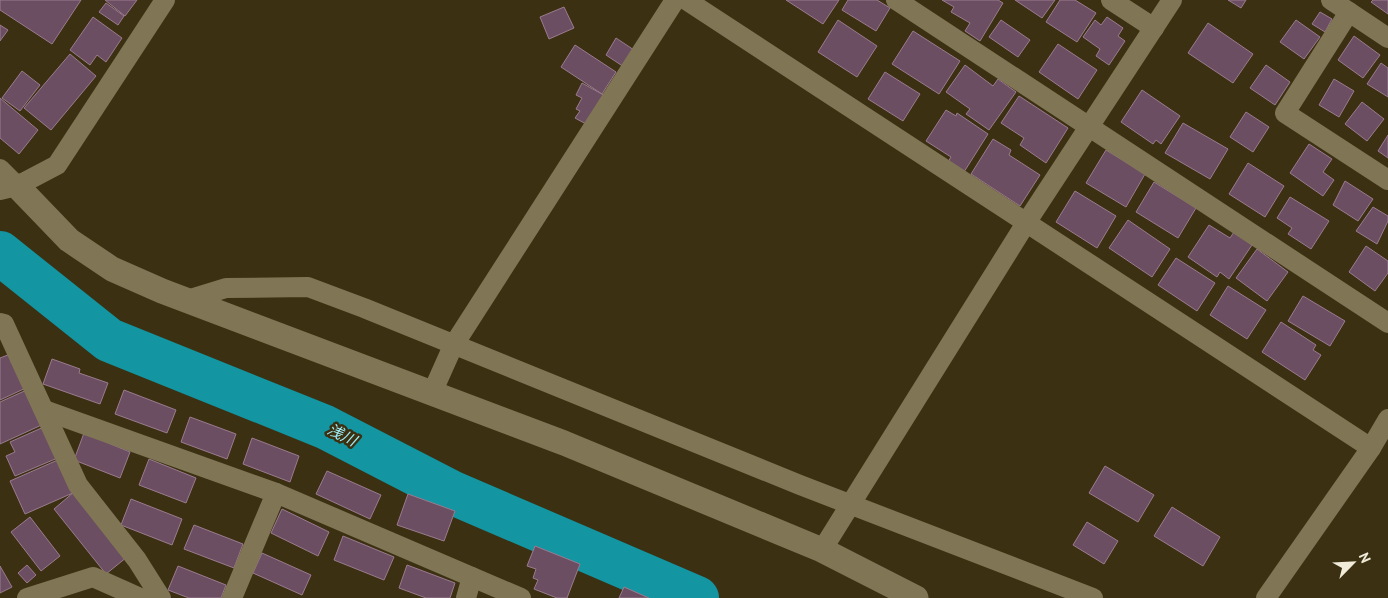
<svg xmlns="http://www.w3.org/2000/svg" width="1388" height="598" font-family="'PT Sans','Noto Sans JP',sans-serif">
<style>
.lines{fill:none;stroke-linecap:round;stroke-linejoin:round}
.river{stroke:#1395a2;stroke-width:44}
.building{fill:#6b4e61;stroke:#9b7b8f}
.minor{stroke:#807655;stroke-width:20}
.tertiary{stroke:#807655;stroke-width:25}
.labels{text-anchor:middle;stroke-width:5;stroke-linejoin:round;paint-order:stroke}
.water-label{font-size:15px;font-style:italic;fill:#9eeef8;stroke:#3b3112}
</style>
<rect width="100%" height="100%" fill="#3b3112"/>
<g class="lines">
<path class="river" d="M0 253 109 340 325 427 453 493 697 598"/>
</g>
<g class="building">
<path d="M0 0H81L52 44 0 10Z"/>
<path d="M105 0H137L125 16Z"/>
<path d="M786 0H839L823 24Z"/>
<path d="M848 0H877L890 8 876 31 842 10Z"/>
<path d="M942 0H998L1003 3 980 41 965 31 970 23 951 12 954 7Z"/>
<path d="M1015 0H1055L1042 18Z"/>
<path d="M1060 0H1075L1096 13 1077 42 1046 22Z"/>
<path d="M1228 0H1246L1241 8Z"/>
<path d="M1373 0H1388V14L1371 2Z"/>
<path d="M106 3 124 16 118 25 99 12Z"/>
<path d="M564 7 574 28 549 39 540 17Z"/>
<path d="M1320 12 1332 19 1325 32 1312 24Z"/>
<path d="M93 17 122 38 106 62 97 55 90 65 70 50Z"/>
<path d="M1107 17 1123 28 1118 36 1125 41 1109 65 1096 56 1100 49 1083 37 1095 20 1101 25Z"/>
<path d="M838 20 877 46 857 77 818 52Z"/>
<path d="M1001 20 1030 40 1018 57 989 37Z"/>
<path d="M1296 20 1320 37 1304 59 1280 42Z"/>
<path d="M1208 23 1253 54 1233 83 1188 53Z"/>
<path d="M0 25 8 30 0 41Z"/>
<path d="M913 31 960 61 939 94 892 64Z"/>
<path d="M1354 36 1380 55 1363 78 1338 60Z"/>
<path d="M616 38 634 50 624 67 606 55Z"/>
<path d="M1058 44 1097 70 1078 99 1039 72Z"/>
<path d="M575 45 616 72 602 94 561 67Z"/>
<path d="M70 54 96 76 51 130 24 108Z"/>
<path d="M1381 63 1388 68V97L1367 84Z"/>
<path d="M965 65 993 86 998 79 1016 92 989 130 966 114 970 109 946 92Z"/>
<path d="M1266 65 1290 82 1275 105 1250 88Z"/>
<path d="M22 71 40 85 20 111 2 98Z"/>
<path d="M885 72 920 94 903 121 868 99Z"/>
<path d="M1334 79 1354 91 1339 117 1319 105Z"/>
<path d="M582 83 607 97 586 124 575 118 580 111 576 109 582 98 576 95Z"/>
<path d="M1142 90 1180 116 1161 144 1156 140 1153 144 1121 122Z"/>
<path d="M1019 96 1068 128 1046 163 1020 145 1024 138 1001 123Z"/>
<path d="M0 98 38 130 19 154 0 138Z"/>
<path d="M1362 102 1384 119 1367 141 1345 124Z"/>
<path d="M946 110 956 116 957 113 988 134 964 172 948 162 951 157 926 141Z"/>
<path d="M1246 112 1269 127 1253 152 1230 137Z"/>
<path d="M1183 123 1228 149 1210 179 1165 153Z"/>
<path d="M1388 135V158L1378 151Z"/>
<path d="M993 139 1011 150 1009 155 1040 175 1020 206 971 174Z"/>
<path d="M1309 144 1332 159 1323 172 1334 180 1323 196 1290 173Z"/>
<path d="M1106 150 1145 174 1126 207 1086 183Z"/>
<path d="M1248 163 1284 186 1265 217 1229 194Z"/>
<path d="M1345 181 1373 199 1358 221 1333 205Z"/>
<path d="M1154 182 1196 208 1178 238 1136 212Z"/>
<path d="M1075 191 1116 216 1097 248 1056 222Z"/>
<path d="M1290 197 1329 221 1311 249 1288 234 1292 228 1277 218Z"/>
<path d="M1373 207 1388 216V221L1377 244 1356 231Z"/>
<path d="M1128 220 1170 249 1152 277 1109 248Z"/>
<path d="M1209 225 1230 238 1234 232 1252 245 1229 279 1220 272 1217 277 1188 257Z"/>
<path d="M1366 246 1388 261V273L1375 291 1349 272Z"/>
<path d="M1257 249 1288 272 1267 301 1236 278Z"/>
<path d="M1176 258 1215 283 1197 311 1158 285Z"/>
<path d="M1228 286 1266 310 1247 339 1210 315Z"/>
<path d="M1303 296 1345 321 1330 346 1288 321Z"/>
<path d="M1281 322 1316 345 1313 350 1321 355 1305 380 1262 352Z"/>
<path d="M13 353 28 387 0 400V358Z"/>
<path d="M52 359 80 369 79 373 108 383 100 404 43 384Z"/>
<path d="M31 388 46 423 0 444V402Z"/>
<path d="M124 390 176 410 167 433 115 414Z"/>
<path d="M190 417 236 434 227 459 181 442Z"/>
<path d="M46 426 60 457 15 476 6 456 15 452 10 442Z"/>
<path d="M84 433 130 452 120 478 74 460Z"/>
<path d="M252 438 299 456 290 482 243 464Z"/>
<path d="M60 459 75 492 25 514 10 481Z"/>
<path d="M149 459 196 478 186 503 139 485Z"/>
<path d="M1105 466 1154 495 1138 522 1089 493Z"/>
<path d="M327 471 381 495 370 519 316 494Z"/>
<path d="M74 492 127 557 106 574 54 509Z"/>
<path d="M408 494 455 511 444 541 397 525Z"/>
<path d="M131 499 182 519 172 545 121 525Z"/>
<path d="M1172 507 1220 537 1203 566 1154 536Z"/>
<path d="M282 509 329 532 318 556 271 533Z"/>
<path d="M30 517 60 556 41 571 11 532Z"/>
<path d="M1087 522 1118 541 1104 564 1073 545Z"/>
<path d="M194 525 243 544 234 568 184 549Z"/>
<path d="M343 536 394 557 384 580 334 560Z"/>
<path d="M535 546 580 564 567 598H557L534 589 538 580 533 578 536 569 527 566Z"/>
<path d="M262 553 311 575 302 595 253 573Z"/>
<path d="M27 565 36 575 27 583 18 573Z"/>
<path d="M407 565 455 583 450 598H426L399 588Z"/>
<path d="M0 566 12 587 0 593Z"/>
<path d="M178 566 226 585 221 598H189L168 590Z"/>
<path d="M624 587 649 598H619Z"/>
</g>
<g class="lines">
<g class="minor">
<path d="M686 0 1371 448"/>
<path d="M896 0 1388 323"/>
<path d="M1111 0 1154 28"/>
<path d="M1331 0 1388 38"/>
<path d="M1349 12 1285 113 1388 180"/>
<path d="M0 169 17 186"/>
<path d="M0 190 17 186 57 165 165 0"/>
<path d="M187 300 226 288 308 287 364 308 800 485 1093 598"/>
<path d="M0 323 4 324 78 485 137 560 161 598"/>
<path d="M432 393 453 346 675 0"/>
<path d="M44 410 276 493 521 598"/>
<path d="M822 550 1026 223 1172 0"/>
<path d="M27 598 93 577 140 598"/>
<path d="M232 598 276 493"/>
<path d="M466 598 472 577"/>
<path d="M1266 598 1371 448 1388 419"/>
</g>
<path class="tertiary" d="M17 186 69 240 112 269 162 291 564 443 822 550 916 598"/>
</g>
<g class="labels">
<g class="water-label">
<text transform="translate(342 435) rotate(27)" y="5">浅川</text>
</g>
</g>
<g transform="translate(1353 563) rotate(66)" stroke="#3b3112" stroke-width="4" paint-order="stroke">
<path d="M0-4L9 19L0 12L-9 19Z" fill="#f1ebd9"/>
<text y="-8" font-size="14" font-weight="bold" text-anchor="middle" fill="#f1ebd9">N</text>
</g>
</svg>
